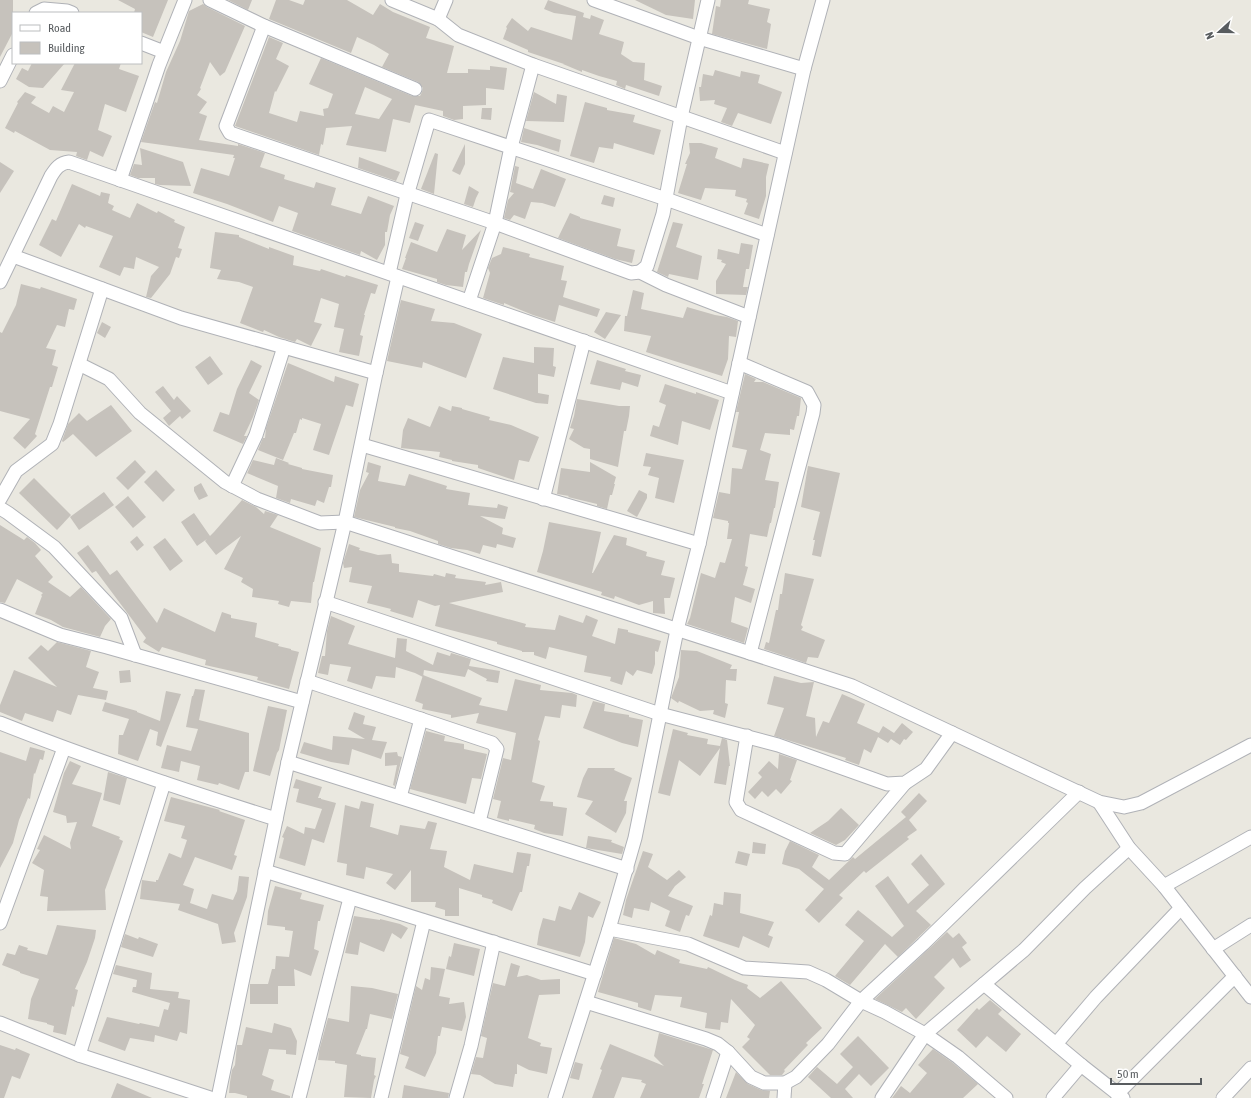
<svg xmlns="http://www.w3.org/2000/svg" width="1251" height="1098" font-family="'Asap Condensed',sans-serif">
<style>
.building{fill:#c6c2bc;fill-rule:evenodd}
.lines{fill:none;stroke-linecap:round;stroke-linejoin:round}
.minor-casing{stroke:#b0b2b7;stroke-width:15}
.minor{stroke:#fff;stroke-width:13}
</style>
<rect width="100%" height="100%" fill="#eae8e0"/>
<g class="building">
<path d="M0 0H13V32L0 57Z"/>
<path d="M118 0H168L153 37 141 32V13H134L135 9Z"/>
<path d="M228 0H252L248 10Z"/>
<path d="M276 0H289L303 5 305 0H347L373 15 380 4 393 12 430 27 426 38 454 46 447 73H468V69L490 70V66L507 68 504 90 486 88V105L463 106V119L454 120 443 116V111L415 105 410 123 393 119 386 152 346 145 352 126 326 128 323 145 321 144 319 155 235 126 269 37 283 43 276 59 289 66 276 92 275 91 269 113 297 122 300 111 324 116 323 109 328 108 333 94 309 84 321 58 412 96H420L422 92 423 88 418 82 382 67 389 54 374 45 357 37 351 53 269 19ZM365 87 392 99 379 119 355 114Z"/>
<path d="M548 0 584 13 583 17 590 19 591 15 604 20 599 34 624 42 621 54 633 62 645 63 644 80 662 86 659 96 626 85 625 89 616 85 617 81 599 76 582 70V72L563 64H564L528 52V50L503 39 507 28 506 27 512 18 528 31 531 27 572 40 576 16 554 13 544 9Z"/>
<path d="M635 0H695L693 19 666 15Z"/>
<path d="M721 0H749L748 4 770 9 767 22 771 24 767 49 712 34 716 6 720 7Z"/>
<path d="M203 4 207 7 245 26 225 72 220 76 210 62 200 88 201 89 197 95 207 102 199 113 207 116 199 140 238 146V144L265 153 260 167 285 175 284 179 314 188 316 182 336 188 331 205 361 214 368 196 394 206 390 215 387 232H385V245L377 260 361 251 360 255 292 231 298 213 279 206 273 222 227 204 193 193 201 168 229 176 235 158H233L234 155 141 142 155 102 157 103 166 72 180 41 189 11Z"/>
<path d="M32 63H65L43 88 29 87 16 79 22 68 28 71Z"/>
<path d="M75 63H121L119 69 139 76 126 112 105 104 98 130 112 136 103 157 90 151 87 160 76 156 77 152 50 150 15 131 14 133 5 128 18 103 17 102 25 92 36 97 31 103 49 113 53 106 64 112 74 92 61 90Z"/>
<path d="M715 70 740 77 741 71 760 75 758 83 782 92 771 124 738 113 732 126 721 122 727 108 714 104 715 100 700 101 699 87H701L703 74 713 76Z"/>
<path d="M534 92 556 104 557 94 567 96 564 122 526 121Z"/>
<path d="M585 102 607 108V110L635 115 633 122 661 130 654 155 614 143 613 149 599 147 594 163 570 156Z"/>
<path d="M482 108H492L491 120 481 119Z"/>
<path d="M524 128 561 140 559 152 537 145 521 142Z"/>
<path d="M689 143H701L718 148 715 158 741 168 743 158 769 164 766 177V196L759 219 744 214 748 203 746 202 747 199 735 196 736 190 705 188 701 200 678 193 687 164H685L690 153Z"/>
<path d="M465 144V164L460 175 452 171Z"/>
<path d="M140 148 183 162 191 186 160 185 155 184V178H138L130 175 134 164 142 165Z"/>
<path d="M435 153 438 154 434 194 421 189Z"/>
<path d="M359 157 400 172 396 181 358 168Z"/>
<path d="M0 162 14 171 0 193Z"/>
<path d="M515 166 519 167 516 183 533 189 541 169 566 179 555 207 542 203 531 202 525 219 514 215 510 220 504 218 508 200 514 193 510 192Z"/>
<path d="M72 184 100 196 101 192 110 194 108 203 114 206 112 210 130 218 137 203 157 213 158 211 175 220 174 222 185 227 178 248 182 249 179 258 176 257 170 274 151 298 146 297 151 276 159 267 136 257 134 269 124 267 120 276 99 267 113 236 86 226 85 228 79 224 61 257 39 245 52 219 56 221Z"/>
<path d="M469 186 479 192 476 198 473 207 464 204Z"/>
<path d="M604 195 615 198 613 207 601 204Z"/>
<path d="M570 213 580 217V218L621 229 617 246 635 250 632 263 615 259 558 238Z"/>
<path d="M415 222 424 225 418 241 409 238Z"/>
<path d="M673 222 683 224 676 247 702 256 698 280 669 274 668 277 657 272Z"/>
<path d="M447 229 466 235 462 250 481 230 469 264 467 272H465L463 287 446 285 437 282V279L402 269 406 258H405L411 242 437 252Z"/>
<path d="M215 232 239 235V237L269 249V247L294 256 293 265 320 271 321 269 345 277 346 275 378 285 375 294 371 293 364 315H365L360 335 363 336 359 356 339 352 344 329 334 327 339 304 321 298 314 322 322 324 311 346 297 339 295 342 279 337 264 330 263 332 240 323 253 287 239 282 217 279 221 270 210 268Z"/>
<path d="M741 243 753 245 749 269H746L743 287H748L746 295 716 294V281L726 264 721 262 722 260 717 259 718 249 739 254Z"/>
<path d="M503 247 530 254 529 257 564 266 561 280 567 281 563 297 600 309 597 317 559 305 555 322 533 315 504 303V305L483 298 490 273 488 268 492 258 501 254Z"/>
<path d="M21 284 40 289 41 287 77 299 74 310 69 309 65 327 57 325 46 348 56 350 52 365 58 367 52 387H50L35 434 37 436 25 449 13 438 30 419 0 411V332L2 333 16 305Z"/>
<path d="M633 290 644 293 641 309 683 318 687 307 715 315 727 317 738 321 736 337 729 336 728 359 722 376 646 352 651 336 624 331 625 316H627Z"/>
<path d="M401 300 435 309 431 321 454 323 482 334 466 378 423 362 422 368 387 361Z"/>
<path d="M606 312 621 315 605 339 594 332Z"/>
<path d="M102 322 111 327 105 338 97 333Z"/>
<path d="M534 347 554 348 553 366 556 367 554 377 538 374V393L549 395 548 404 536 403 493 389 503 357 534 363Z"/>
<path d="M210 356 223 374 208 385 195 367Z"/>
<path d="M251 360 262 366 249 393 259 400 253 417 244 436H247L243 444 213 431 220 412 229 415 237 389Z"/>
<path d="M597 360 626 369 625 371 641 375 638 387 622 382 620 390 590 384Z"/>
<path d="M288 363 334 382 335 376 359 384 353 407 346 405 329 455 313 450 321 424 302 418V420L300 419 296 433H294L283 460 258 450 263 438H265L266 428Z"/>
<path d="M745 374 756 379 754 382H763L801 398 799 416H797L794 430 790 429V435L765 433 760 450 771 454 765 480 779 482 775 508H774L771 523H770L767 537 750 534 745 566 748 567 743 585 755 589 751 603 735 597 731 622 748 628 744 643 687 624 690 618 701 573 715 578 720 562 725 563 732 539H727L729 523H728V521L713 518 719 492 730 494 732 468 742 469 747 450 732 447 739 412H736Z"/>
<path d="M665 384 696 394V392L719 400 710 430 682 421 678 445 650 436 653 425 659 427 666 405 659 402Z"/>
<path d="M163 386 174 400 177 396 191 411 182 419 180 416 169 426 163 418 171 411 155 392Z"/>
<path d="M577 399 619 406H630L629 416 626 431H624L618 467 590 459V449L584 448 569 439 574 429 570 428 574 416Z"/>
<path d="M111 405 132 431 96 457 73 434 63 442 62 441 68 424 79 413 87 421Z"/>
<path d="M439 406 451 411 452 406 462 408V409L490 417 489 420 511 425 539 437 529 462 519 460 514 480 478 468V465L452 461V460L439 457 440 452 401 448 403 430 408 418 430 427Z"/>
<path d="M646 453 684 460 674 503 655 498 659 478 648 475 651 467 643 466Z"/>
<path d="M276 458 289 463 288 464 302 468V469L333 475 331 487H329L324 503 317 500 315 506 291 499 290 503 276 498 278 486 247 473 245 478 253 460 274 465Z"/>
<path d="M135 460 146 472 128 490 116 478Z"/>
<path d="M368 462 381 466 378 481 405 486 409 474 447 486 446 489 470 493 468 505 497 508 498 504 508 507 505 519 480 516 503 528 502 534 516 538 513 548 497 544 496 548 483 545 480 554 467 550 451 548 438 544V541L410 531 395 528V527L354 517 360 490 369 473 366 472Z"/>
<path d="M590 462 616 477 614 484H615L612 495H610L607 509 597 506V504L568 497 569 496 557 494 561 468 590 472Z"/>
<path d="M808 466 840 473 821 557 812 555 815 540H813L820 512 801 507Z"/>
<path d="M156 470 175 490 163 502 144 482Z"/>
<path d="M34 478 71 515 57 530 19 493Z"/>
<path d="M201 483 208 496 199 500 194 491V487Z"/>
<path d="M639 490 647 494V498L637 517 627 511Z"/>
<path d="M104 492 114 505 79 530 70 517Z"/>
<path d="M128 496 146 517 133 528 115 507Z"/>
<path d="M242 500 256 507 264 514 265 511 278 515 270 527 321 548 314 582H313L311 603 291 601 289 607 278 604 279 601 252 597 253 589 241 582 243 578 224 569 241 536 216 555 205 541 207 539 197 546 181 522 194 513 210 536 214 532V533V532Z"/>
<path d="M549 522 601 532 592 573H593L614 535 627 538 626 545 647 552 646 556 665 561 661 575 675 578 670 598H664L665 614 653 613V601L639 605 615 596 614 599 601 595 602 592 537 572 543 551Z"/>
<path d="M0 525 24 540 27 537 35 543 41 550 35 556 53 577 48 582 70 597 81 587 111 619 105 626 100 637 63 627 51 620 35 614 42 596 41 595 43 593 17 579 5 603 0 602Z"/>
<path d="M137 536 144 545 137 551 130 542Z"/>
<path d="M165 538 183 561 170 571 153 547Z"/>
<path d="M349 544 360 548 359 550 378 555 391 554 392 563 399 564V572L433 576 434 574 445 577 446 573 456 575 455 578 486 582 485 585 501 582 503 592 449 603 526 624 525 627 555 630 559 615 583 623 586 615 598 620 592 636 615 644 618 628 628 630V632L661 641 658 652 655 651V664L652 674 637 670 633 676 626 671 622 685 610 681 611 677 584 672 587 656 549 647 546 659 534 655V652H522V651L497 644V642L435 626 440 605 435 606 418 600 413 618 390 611 391 609 367 603 372 586 349 582 352 567 344 568 343 563Z"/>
<path d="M88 545 110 575 117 570 157 623 164 608 215 632 222 612 231 615V618L257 623 255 637 279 644 278 646 291 649V650L299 652 289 689 257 680 258 677 205 665 206 660 162 647 159 652 143 642 146 638 96 571 92 573 77 553Z"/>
<path d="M785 573 814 579 801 625 803 627 801 630 825 640 818 658 808 657 806 663 764 649 766 642 769 643 776 610H778L780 594H782Z"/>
<path d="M331 616 355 626 348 644 395 658 397 638 407 639 406 651 433 665 437 652 450 656 451 653 471 659 469 666 500 671 498 683 486 681 487 679 468 669 465 677 424 670 423 677 415 673 396 667 395 678 376 676 372 689 347 681 351 667 330 664 328 675 318 673 322 656H325L327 631Z"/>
<path d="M57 642 91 651 86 667 99 672 93 688 108 691 106 700 78 695 71 715 57 710 53 722 25 713 22 721 0 712V705L14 670 57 687 28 658 41 645 48 651Z"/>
<path d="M681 650 697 651 732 665 730 669H737L736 681 726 680 725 703 728 704 725 718 713 714 714 710 700 711 679 701 678 703 671 698 679 677Z"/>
<path d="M130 670 131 682 120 683 119 671Z"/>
<path d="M423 675 482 698 479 705 507 711 515 679 541 685 540 690 572 693 577 695 576 707 562 705 560 718 545 716 538 740 540 741 532 782 545 786 540 801 553 802V806L567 808 563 836 544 833 534 829 535 825 509 819V821L497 818 501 801 493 799 503 758 511 760 516 733 476 723 479 713 451 718V715L422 709 423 704 415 701Z"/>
<path d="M774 676 801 683 814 682 806 716 815 718 816 737 823 721 829 723 842 694 865 704 857 723 879 733 883 726 894 733 902 723 913 732 906 740 904 739 900 745 891 739 888 743 878 737 871 753 864 749 859 765 845 760 846 758 774 736 784 708 767 704Z"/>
<path d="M195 689 205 690 199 720 249 733V772H245L239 790 219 783 218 785 197 780 200 766 181 761 179 772 161 768 167 745 191 751 198 729 186 727 192 696H193Z"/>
<path d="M166 691 181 694 161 747 156 745 158 732 150 729 138 761 118 754 119 735H123L129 719 102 711 105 702 137 711V712L160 721Z"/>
<path d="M593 701 605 704 604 711 629 715V717L643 720 638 747 622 743 583 728Z"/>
<path d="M268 706 287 710 279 750 277 753 270 776 253 771Z"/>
<path d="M354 712 365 716 363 724 376 727 372 740 387 742 381 759 352 749 349 765 331 762 300 753 304 742 332 750 333 736 365 739 348 729Z"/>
<path d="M673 729 688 733 687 735 708 739 707 744 720 746 722 738 727 740 730 766H729L726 785 714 783 720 748 700 776 679 760 670 796 658 793Z"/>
<path d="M426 731 445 736 444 741 464 744V749L487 754 481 779 472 778 466 804 410 789Z"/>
<path d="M30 747 45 751 43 760 40 759 35 774 34 773 30 799 28 798 19 820 13 843 0 868V752L26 761Z"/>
<path d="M397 752 398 756 402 757 395 786 393 785 397 765 385 766V753Z"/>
<path d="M779 754 797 760 790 780 792 781 781 794 776 789 768 797 762 791 755 799 748 792 762 777 758 773 769 761 778 769Z"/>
<path d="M70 761 81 766 72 784 102 793 92 826 120 837 119 839 123 841 105 890 106 910 47 911 48 897 40 896 44 870 32 863 40 850 37 849 44 835 71 849 70 843 77 822 67 823 66 816 53 812 64 773Z"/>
<path d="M588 768H615L614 770 632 778 624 801H627L626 813 616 833 585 814 593 801 577 797 583 778Z"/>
<path d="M108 772 127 778 120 805 103 800Z"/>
<path d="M296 779 322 787 318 798H321V799L336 803 324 843 312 839 305 866 279 858 284 838 282 837 287 826 304 834 305 827 315 829 322 809 296 802 299 789 293 788Z"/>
<path d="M919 793 927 801 909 820 917 830 907 837 909 839 866 873 864 871 839 895 843 898 819 923 805 910 824 889 799 869 782 864 785 851 790 841 819 855 812 867 829 880 853 857 855 859 906 817 901 812Z"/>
<path d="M171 797 220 810 219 811 245 820 234 855 237 856 232 870 195 857 183 885 194 889 190 903 207 909 212 894 233 900 237 891 239 876 249 877 247 897 234 933 236 942 222 944 218 924 178 910 180 904 140 899 142 880 156 882V880H158L169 853 181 858 187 840 181 838 185 826 164 821Z"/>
<path d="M361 801 374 804 370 827H371L398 835 400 825 425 829 428 821 437 823 430 849 447 851 444 867 470 880 474 864 513 873 517 852 531 854 529 866H527L522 892H520L512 911 492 903 493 900 482 897V895L459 888V916H445V910L435 907 436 902H411V870L395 890 386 883 393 874 366 867 364 879 346 875 347 864 337 862 345 805 359 809Z"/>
<path d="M841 808 859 825 845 840 836 845 810 833 828 821Z"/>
<path d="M588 836 612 840 611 842 624 847 622 854 586 848Z"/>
<path d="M753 842 766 844 765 854 752 853Z"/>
<path d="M643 851 653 854 648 867 667 880 679 870 686 877 675 886 668 896 693 906 689 916 686 915 680 932 665 926 670 911 651 902 649 911 634 908 632 918 623 915 626 900Z"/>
<path d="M738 851 750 854 747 866 735 863Z"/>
<path d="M921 854 945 884 916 911 931 925 898 957 885 944 850 985 835 976 864 941 845 925 858 910 892 937 904 926 875 886 888 876 908 904 929 885 911 864Z"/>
<path d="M275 886 302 893 300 899 324 905 320 921H318L314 949 319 951 311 976 294 969 295 986H278V1004H250V984H268L272 969H275L276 956 289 957 293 931 285 930V927L267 925 268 911Z"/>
<path d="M579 892 601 902 593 918 588 916 585 942 580 957 537 945 539 932 543 918 555 921 559 906 571 910Z"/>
<path d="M724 892 741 894 740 913 774 922 768 935 773 937 769 948 743 936 739 948 703 936 710 915 712 916 714 903 723 905Z"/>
<path d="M354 916 380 920V919L400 924 408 928 401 939 392 933 384 952 360 942 358 955 345 953Z"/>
<path d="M57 925 96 930 95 938 87 962 75 989 78 990 74 1007 72 1006 66 1035 53 1032 54 1026 47 1024V1023L28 1019 31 999 39 979 20 973V972L2 965 7 953 15 955 19 945 28 948 27 950 47 955Z"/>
<path d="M947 932 953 938 959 933 967 943 962 947 971 960 960 968 953 958 934 977 945 988 916 1019 906 1008 902 1012 875 999Z"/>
<path d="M125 934 138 939 139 937 158 944 153 957 121 947Z"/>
<path d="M614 938 636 944 655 955 657 950 680 960 679 963 707 969 708 967 735 980 748 985 747 988 760 998 781 981 822 1028 806 1043 808 1045 784 1070 785 1071 782 1075H770L742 1047 750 1039 747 1037 755 1025 731 999 728 1023 721 1022 720 1030 705 1028 707 1013 680 1007 682 997 655 995 651 1011 638 1007V1003L598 992Z"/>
<path d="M454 943 480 949 474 976 446 969 449 956 451 957Z"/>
<path d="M511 963 520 966 517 977 527 975 541 980 560 979V994L539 995 528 1038 541 1043 540 1046 552 1048 547 1074 529 1070 517 1064V1074H515L513 1087 495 1084 480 1075 471 1074 476 1057 483 1058 487 1038 481 1036 493 983 505 986Z"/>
<path d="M116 965 152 973 150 989 179 992 178 998 190 1000 187 1034 180 1032 177 1041 155 1035 154 1042 130 1038 125 1051 98 1041 107 1017 139 1024 140 1023 159 1027 164 1009 168 1010 170 1003 132 992 133 987H136L137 980 113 974Z"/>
<path d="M431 967 445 969 439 996 450 998 449 1004 464 1002 466 1017 462 1031 442 1027 440 1036H438L436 1053 425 1077 405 1068 409 1057 400 1054 416 986 422 990 425 978 430 980Z"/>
<path d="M351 986 372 988 398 994 392 1019 370 1014 367 1029H366L356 1054 361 1055V1056L376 1058 374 1075 376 1076 374 1080 371 1098 344 1097 347 1065 335 1063V1061L318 1060 319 1051 328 1018 349 1022Z"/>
<path d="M990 1000 1002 1010 998 1014 1021 1034 1006 1052 987 1036 976 1048 957 1030 977 1008 979 1010Z"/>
<path d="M274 1023 291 1028 297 1041 296 1055 286 1054V1050L269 1049 262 1075 274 1080 271 1090 290 1096V1098H247V1096L235 1093H229L230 1082 232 1070 235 1065 237 1045H242L246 1027 272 1033Z"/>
<path d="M659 1033 713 1050 702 1084H704L699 1098H640L646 1084 641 1082 642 1080 622 1077 614 1098H592L602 1070 600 1069 610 1044 664 1066 654 1056Z"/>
<path d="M858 1036 889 1068 871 1086 859 1074 845 1089 853 1098H831L808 1077 817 1067 837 1084 853 1067 840 1054Z"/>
<path d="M0 1045 15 1050 16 1048 30 1054 20 1079 12 1076 4 1098H0Z"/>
<path d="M933 1049 953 1063 978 1084 963 1098H892L901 1086 910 1093 927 1073 918 1065Z"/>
<path d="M575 1062 583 1064 579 1080 570 1078Z"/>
<path d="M736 1072 748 1084 761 1090 770 1091 769 1098H726Z"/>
<path d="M117 1083 152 1098H111Z"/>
<path d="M404 1085 449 1093 448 1098H402Z"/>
</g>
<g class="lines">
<g class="minor-casing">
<g id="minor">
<path d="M210 0 264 26 415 89"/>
<path d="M392 0 438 19 458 35 533 65 785 153"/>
<path d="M594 0 699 38 804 69"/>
<path d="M36 13 44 9 67 11 72 13"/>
<path d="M438 19 446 0"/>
<path d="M264 26 226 126 230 133 495 223 631 273 640 272 666 285 749 317"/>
<path d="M141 43 164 52"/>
<path d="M0 81 13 55"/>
<path d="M120 180 159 65 185 0"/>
<path d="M13 256 181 318 376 373"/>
<path d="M640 272 647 266 663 214 681 117 708 0"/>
<path d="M389 273 406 199 429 120 666 199 767 235"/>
<path d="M0 282 51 176C56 168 60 163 69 162L732 393"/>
<path d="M469 301 495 223 511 147 533 65"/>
<path d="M739 363 807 392 814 405 813 413 750 653"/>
<path d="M79 364 109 379 140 413 225 482 257 499 320 523 345 522 852 686 1099 802 1124 807 1141 803 1251 745"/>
<path d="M362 445 699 544"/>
<path d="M232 486 256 435 284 347"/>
<path d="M0 499 16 471 52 444 60 424 102 289"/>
<path d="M543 499 584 341"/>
<path d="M0 508 8 513 54 547 121 618 135 655"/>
<path d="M325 602 660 714 778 745 887 784 905 783 926 769 952 733"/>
<path d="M0 610 60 635 107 647 302 702"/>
<path d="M307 681 492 743 497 749 479 822"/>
<path d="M0 723C91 759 183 790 276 819"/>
<path d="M747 736 736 802 741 810 834 853 845 854 905 783"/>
<path d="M288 762 627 869"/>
<path d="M400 797 421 719"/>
<path d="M1099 802 1129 848 1164 886 1251 997"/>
<path d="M265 871 595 974"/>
<path d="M1164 886 1251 837"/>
<path d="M0 923 64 748"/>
<path d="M609 929 688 944 744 968 808 972 826 980 861 1001 885 1012 925 1034 958 1057 1006 1098"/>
<path d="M1213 949 1251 925"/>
<path d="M984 984 1081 1065 1123 1098"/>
<path d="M586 1002 706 1039 718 1044 728 1052 751 1077 764 1083H785L796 1077 828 1044 861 1001 923 944 1079 792"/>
<path d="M0 1023 79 1055 210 1098"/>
<path d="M1056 1044 1096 997 1181 908"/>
<path d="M79 1055 164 783"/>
<path d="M1117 1094 1235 976"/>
<path d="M218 1098 288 762 345 522 376 373 398 277"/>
<path d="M299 1098 350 898"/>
<path d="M381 1098 424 921"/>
<path d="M456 1098 471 1046 494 942"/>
<path d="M555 1098 609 929 635 838 677 630 699 544 804 69 823 0"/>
<path d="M713 1098 728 1052"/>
<path d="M784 1098 785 1083"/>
<path d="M882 1098 925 1034 1024 950 1085 888 1129 848"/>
<path d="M1053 1098 1081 1065"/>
<path d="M1223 1098 1251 1068"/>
</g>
</g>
<use href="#minor" class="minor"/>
</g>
<rect x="12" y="12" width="130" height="52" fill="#ffffff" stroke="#bcbebf"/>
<rect x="20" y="25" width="20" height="6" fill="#ffffff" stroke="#bcbebf"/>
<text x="48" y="32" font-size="12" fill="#585c5f">Road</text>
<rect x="20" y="42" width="20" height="12" fill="#c6c2bc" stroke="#bcbebf"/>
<text x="48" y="52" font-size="12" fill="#585c5f">Building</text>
<g transform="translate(1219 32) rotate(249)" stroke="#ffffff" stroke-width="3" paint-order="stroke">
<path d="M0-3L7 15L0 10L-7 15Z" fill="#585c5f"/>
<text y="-6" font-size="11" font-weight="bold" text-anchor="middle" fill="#585c5f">N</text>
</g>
<path d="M1111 1078v6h90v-6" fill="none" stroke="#585c5f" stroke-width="2"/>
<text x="1117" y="1078" font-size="12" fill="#585c5f" stroke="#ffffff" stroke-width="3" paint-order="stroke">50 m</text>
</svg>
